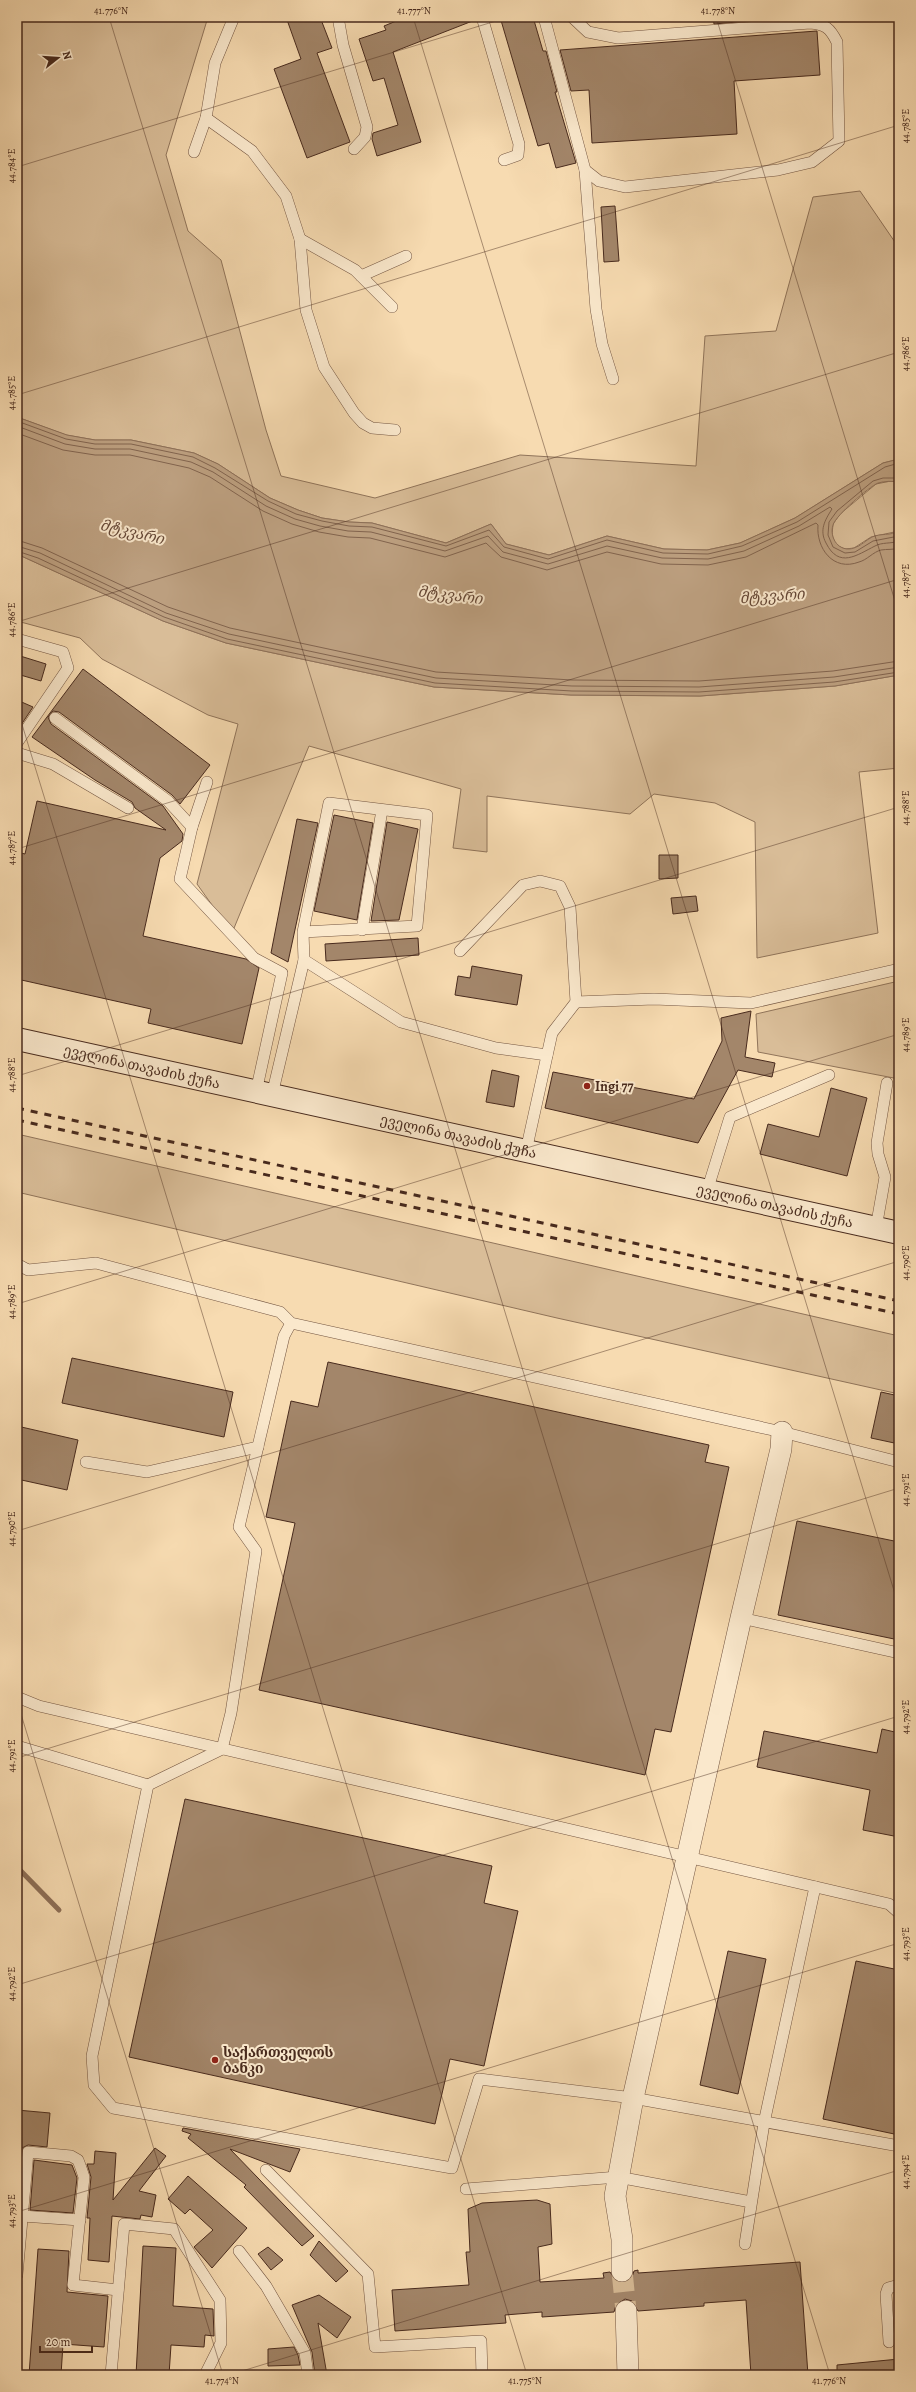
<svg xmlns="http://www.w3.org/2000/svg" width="916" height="2392" font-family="Alegreya,'Noto Serif Georgian',serif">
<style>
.green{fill:#d9bd98;stroke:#90745a}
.water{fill:#bc9f7f;stroke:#8e7058}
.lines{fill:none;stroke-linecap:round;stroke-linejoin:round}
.shore{stroke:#82644e;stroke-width:1}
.stream{stroke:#8e7058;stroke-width:5}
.building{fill:#a3866a;stroke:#482a1d}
.street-tunnel{stroke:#d4b893;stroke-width:21;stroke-dasharray:21 10;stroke-linecap:butt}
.lane-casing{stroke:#745642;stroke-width:12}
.street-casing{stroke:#745642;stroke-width:22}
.secondary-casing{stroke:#482a1d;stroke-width:24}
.lane{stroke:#fae8cc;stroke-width:11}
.street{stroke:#fae8cc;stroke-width:21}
.secondary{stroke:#fae8cc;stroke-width:22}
.rail{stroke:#482a1d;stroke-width:3;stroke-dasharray:7 7;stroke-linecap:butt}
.ticks{fill:none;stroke:#482a1d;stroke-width:1;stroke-opacity:0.45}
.poi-dot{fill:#8f2418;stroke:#fae8cc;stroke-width:1.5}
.labels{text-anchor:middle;stroke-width:4;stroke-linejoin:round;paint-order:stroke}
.street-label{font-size:14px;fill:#482a1d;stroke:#fae8cc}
.poi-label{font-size:14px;font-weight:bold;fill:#482a1d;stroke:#fae8cc;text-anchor:start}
.water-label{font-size:15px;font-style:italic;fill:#654736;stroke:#fae8cc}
.neatline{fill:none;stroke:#482a1d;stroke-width:1.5}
.ticks-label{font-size:10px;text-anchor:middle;fill:#482a1d}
</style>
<rect width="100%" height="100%" fill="#f7dbb1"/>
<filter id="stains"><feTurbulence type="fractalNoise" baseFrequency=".005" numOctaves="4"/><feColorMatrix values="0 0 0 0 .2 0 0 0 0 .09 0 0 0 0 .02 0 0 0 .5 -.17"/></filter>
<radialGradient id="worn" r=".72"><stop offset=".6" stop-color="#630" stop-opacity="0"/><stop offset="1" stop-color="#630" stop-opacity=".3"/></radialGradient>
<g class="green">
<path d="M17 17H208L166 155 188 231 221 260 266 430 281 476 375 498 520 455 696 466 705 336 776 331 813 197 860 191 899 248V459L883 463 795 518 740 543 707 550 664 549 607 536 549 555 506 544 491 524 446 543 372 523 349 522 322 518 298 510 270 498 218 464 194 453 131 440H95L66 435 17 417Z"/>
<path d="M891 481 899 482V531L871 537 854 548 845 549 836 545 832 535 833 524 840 514 876 484Z"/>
<path d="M17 554 163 621 226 643 434 687 571 695 700 696 835 686 899 675V768L859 772 878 933 757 958 755 822 715 803 654 794 630 814 487 796V852L453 848 461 789 309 746 232 933 197 884 238 724 208 715 102 659 80 638 17 621Z"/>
<path d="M899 981V1079L758 1052 756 1014Z"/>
<path d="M17 1134 899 1336V1394L557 1318 17 1192Z"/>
</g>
<path class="water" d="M17 417 67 435 95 440H131L194 453 218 464 270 498 298 510 322 518 349 522 372 523 446 543 491 524 506 544 549 555 607 536 664 549 707 550 740 543 795 518 883 463 899 459V482C892 481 885 481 878 483 869 487 836 515 833 525 829 538 839 553 854 548 861 546 866 540 872 537 881 533 890 536 899 531V675L835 686 700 696 571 695 434 687 226 643 163 621 17 554Z"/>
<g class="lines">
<g class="shore">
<path d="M17 421 66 439 95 444H131L193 457 215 468 268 501 296 514 322 521 349 526 372 527 446 546 489 530 504 547 548 559 607 540 663 553 708 554 742 546 797 522 885 467 899 463"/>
<path d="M17 426 65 444 95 449H130L191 462 213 472 266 506 295 519 320 526 348 531 371 532 445 551 488 536 503 552 548 564 607 546 662 558 708 559 744 551 799 526 830 507 832 509C825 520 819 530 826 543 839 569 857 555 875 546 882 542 891 544 899 541"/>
<path d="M17 433 63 450 95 455H130L189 468 210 477 263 511 292 524 319 532 348 537 370 538 445 557 486 543 501 557 547 570 607 552 661 564 708 565 746 557 816 523 818 525C816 548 833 572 859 562 867 560 873 552 881 550 887 549 893 550 899 548"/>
<path d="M899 478H883L873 481 837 511 829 522 828 535 833 547 845 553 855 552 873 541 899 536"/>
<path d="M17 540 42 548 168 607 230 628 436 672 572 680 699 681 833 671 899 661"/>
<path d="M17 546 40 553 166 613 229 634 436 678 572 686 699 687 834 677 899 667"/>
<path d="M17 551 38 558 164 617 227 639 435 683 572 691 699 692 834 682 899 672"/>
</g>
<path class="stream" d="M17 1867 59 1910"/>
</g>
<g class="building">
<path d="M286 17H320L332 48 317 53 350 142 307 158 274 69 301 59Z"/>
<path d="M406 17H475V20L393 52 421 142 377 156 372 139 373 133 398 125 384 78 373 81 359 39 386 30 384 26Z"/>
<path d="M500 17H533L543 51H546L557 92H555L576 163 556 168 549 143 538 146Z"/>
<path d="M713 17H783V18L714 24Z"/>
<path d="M817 31 820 75 734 81 737 134 592 143 589 90 571 91 560 50Z"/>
<path d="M615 206 619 261 604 262 601 207Z"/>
<path d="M17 655 46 664 41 681 17 674Z"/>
<path d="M83 669 210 765 180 804 172 795 59 712 53 711 48 717 51 724 163 806 183 834 182 841 160 858 143 936 246 959 259 968 242 1044 148 1023 151 1009 17 979V852L25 854 37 801 166 830 135 808 132 802 95 780 32 737Z"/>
<path d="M17 700 33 707 17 731Z"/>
<path d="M334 815 373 823 357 920 314 911Z"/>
<path d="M297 819 318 823 288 962 271 953Z"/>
<path d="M387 822 418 829 399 920 371 921Z"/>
<path d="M659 855H678V878L659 879Z"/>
<path d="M696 896 698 911 673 914 671 898Z"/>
<path d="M418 938 419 955 326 961 325 944Z"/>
<path d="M472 966 522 975 517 1005 455 995 458 976 470 978Z"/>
<path d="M751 1011 745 1057 775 1063 772 1077 738 1070 698 1143 545 1108 553 1072 694 1099 722 1041 721 1018Z"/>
<path d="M492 1070 519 1076 514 1107 486 1102Z"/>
<path d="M831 1088 867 1098 847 1176 760 1154 768 1124 819 1137Z"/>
<path d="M72 1358 233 1392 224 1437 62 1403Z"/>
<path d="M328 1362 709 1445 705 1462 729 1467 671 1732 655 1729 645 1775 259 1690 295 1523 266 1517 291 1401 318 1407Z"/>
<path d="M881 1392 899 1396V1444L871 1438Z"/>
<path d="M17 1426 78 1440 67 1490 17 1479Z"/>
<path d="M797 1521 899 1542V1640L778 1615Z"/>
<path d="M882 1729 899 1733V1837L863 1830 870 1790 757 1767 764 1731 877 1753Z"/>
<path d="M185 1799 492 1866 484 1903 518 1911 484 2066 450 2059 435 2124 129 2057Z"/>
<path d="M728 1951 766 1959 738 2094 700 2085Z"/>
<path d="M856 1961 899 1970V2135L823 2119Z"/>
<path d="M17 2110 50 2113 47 2147 28 2145 22 2148 17 2196Z"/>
<path d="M183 2128 300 2149 290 2172 230 2149 314 2236 302 2246 244 2187 246 2185 188 2138 191 2134 182 2131Z"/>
<path d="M155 2148 166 2156 139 2191 156 2195 152 2217 141 2215 140 2219 112 2216 109 2262 88 2260 90 2218H87L91 2177 87 2164H94L95 2151 116 2153 113 2200Z"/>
<path d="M34 2160 72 2165 77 2178 73 2213 30 2210Z"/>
<path d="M188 2176 247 2228 212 2268 194 2247 213 2230 190 2209 185 2214 168 2199Z"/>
<path d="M537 2200 550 2204 552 2244 538 2247 540 2282 604 2278 603 2273 610 2272 616 2281 622 2283 632 2277 634 2271 638 2270V2273L800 2262 808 2375H751L746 2300 704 2303V2306L638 2311 632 2301 625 2299 616 2305 614 2312 542 2317V2312L505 2315 506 2323 395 2331 392 2290 469 2285 466 2252H470L468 2209 482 2203Z"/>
<path d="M319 2241 348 2271 336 2282 310 2255Z"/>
<path d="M143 2246 176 2248 173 2306 213 2309 214 2336 205 2335 204 2347 171 2345 169 2375H136Z"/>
<path d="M268 2247 283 2260 271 2270 258 2254Z"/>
<path d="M38 2249 69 2251 67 2292 108 2296 104 2347 63 2344 61 2375H29Z"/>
<path d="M319 2295 351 2317 337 2338 318 2323 327 2375H315L312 2352 292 2305Z"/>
<path d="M294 2347 298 2355 300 2365 268 2366V2349Z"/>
<path d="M899 2359V2375H837V2365Z"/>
</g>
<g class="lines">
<path class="street-tunnel" d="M622 2271 626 2311"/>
<g class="lane-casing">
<g id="lane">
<path d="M338 17 343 45 367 127 365 137 354 149"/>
<path d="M482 17 519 144 518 155 504 160"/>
<path d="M544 17 585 170 596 309 602 344 613 379"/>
<path d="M572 17 588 32 618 38 810 23C825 24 830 28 837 42L839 141 812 162 778 170 625 187 599 181 585 170"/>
<path d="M206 118 252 151 286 196 300 239 306 310 324 367 354 413 363 423 372 428 395 430"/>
<path d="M194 152 206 118 215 63 234 17"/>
<path d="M300 239 355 270 392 307"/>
<path d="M361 276 406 256"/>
<path d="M17 639 63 652 68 668 17 743"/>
<path d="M55 718 168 801 192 827 180 879 254 958 282 973 256 1092"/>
<path d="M17 753 53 764 128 808"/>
<path d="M192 827 207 782"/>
<path d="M362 930 382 810"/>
<path d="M460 951 523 885 540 881 560 886 570 907 576 1002 552 1033 526 1151"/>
<path d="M304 960 401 1022 496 1048 547 1055"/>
<path d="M576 1002 654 999 751 1003 899 969"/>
<path d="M272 1095 304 960 303 932 329 803 427 815 417 926 303 932"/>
<path d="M707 1191 730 1117 829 1075"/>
<path d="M876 1228 885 1177 878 1154 877 1143 887 1083"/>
<path d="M17 1264 28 1270 96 1263 280 1312 291 1323 782 1432 899 1462"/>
<path d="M86 1462 147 1472 258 1447"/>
<path d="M741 1618 899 1653"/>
<path d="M17 1697 39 1706 889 1904 899 1913"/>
<path d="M17 1746 148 1785 92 2056 94 2085 113 2108 452 2168 479 2079 633 2098 899 2146"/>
<path d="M148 1785 222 1749 231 1713 256 1551 239 1527 284 1336 291 1323"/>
<path d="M266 2170 368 2274 375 2347 481 2341 482 2375"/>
<path d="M466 2189 618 2177 751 2202"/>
<path d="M22 2216 80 2220"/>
<path d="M745 2244 764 2123 815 1887"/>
<path d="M239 2251 266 2286 305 2353 308 2375"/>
<path d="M17 2275 28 2152 71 2156 78 2160 81 2168 84 2177 73 2285 118 2290"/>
<path d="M889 2342 886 2294 888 2288 899 2285"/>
<path d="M111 2375 124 2224 174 2229 220 2300 221 2343 205 2375"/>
</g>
</g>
<g class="street-casing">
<g id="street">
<path d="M622 2271V2239L615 2196 633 2098 741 1618 781 1449 782 1432"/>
<path d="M626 2311 628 2375"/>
</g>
</g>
<g class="secondary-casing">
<g id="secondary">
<path id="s1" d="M17 1039 899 1233"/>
</g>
</g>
<use href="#lane" class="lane"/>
<use href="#street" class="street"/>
<use href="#secondary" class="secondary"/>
<g class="rail">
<path d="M17 1108 899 1301"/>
<path d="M17 1120 899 1314"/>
</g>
</g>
<path class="ticks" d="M109 17 830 2375M413 17 899 1607M716 17 899 614M17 167 509 17M17 395 899 125M17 622 899 352M17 708 527 2375M17 849 899 579M17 1076 899 807M17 1304 899 1034M17 1531 899 1261M17 1701 223 2375M17 1758 899 1488M17 1985 899 1716M17 2212 899 1943M229 2375 899 2170"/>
<g class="poi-dot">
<circle cx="587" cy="1086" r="4"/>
<circle cx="215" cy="2060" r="4"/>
</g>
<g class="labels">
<g class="street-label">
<text dy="5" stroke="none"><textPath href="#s1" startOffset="128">ეველინა თავაძის ქუჩა</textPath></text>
<text dy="5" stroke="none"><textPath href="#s1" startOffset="452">ეველინა თავაძის ქუჩა</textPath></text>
<text dy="5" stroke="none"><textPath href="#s1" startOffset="776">ეველინა თავაძის ქუჩა</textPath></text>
</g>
<g class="poi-label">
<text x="595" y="1091">Ingi 77</text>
<text x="223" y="2057">საქართველოს<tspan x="223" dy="16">ბანკი</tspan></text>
</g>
<g class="water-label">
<text transform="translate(132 532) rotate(13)" y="5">მტკვარი</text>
<text transform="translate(450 595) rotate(7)" y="5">მტკვარი</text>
<text transform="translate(772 596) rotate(-4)" y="5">მტკვარი</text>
</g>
</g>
<rect width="916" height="2392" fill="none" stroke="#f7dbb1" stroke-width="44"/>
<g transform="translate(58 58) rotate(73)" stroke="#fae8cc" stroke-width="3" paint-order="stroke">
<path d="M0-3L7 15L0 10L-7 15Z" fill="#482a1d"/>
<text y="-6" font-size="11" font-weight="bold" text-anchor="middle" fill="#482a1d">N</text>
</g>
<path d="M40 2346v6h52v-6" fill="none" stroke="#482a1d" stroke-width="2"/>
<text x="46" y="2346" font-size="12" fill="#482a1d" stroke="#fae8cc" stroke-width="3" paint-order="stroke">20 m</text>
<rect x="22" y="22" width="872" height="2348" class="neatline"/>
<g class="ticks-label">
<text x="111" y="14">41.776°N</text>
<text x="414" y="14">41.777°N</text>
<text x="718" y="14">41.778°N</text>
<text transform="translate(905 126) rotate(-90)" y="4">44.785°E</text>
<text transform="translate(11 166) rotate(-90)" y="4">44.784°E</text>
<text transform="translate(905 354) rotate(-90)" y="4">44.786°E</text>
<text transform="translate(11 393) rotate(-90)" y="4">44.785°E</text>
<text transform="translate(905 581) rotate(-90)" y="4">44.787°E</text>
<text transform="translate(11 620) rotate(-90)" y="4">44.786°E</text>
<text transform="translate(905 808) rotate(-90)" y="4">44.788°E</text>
<text transform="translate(11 848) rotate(-90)" y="4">44.787°E</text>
<text transform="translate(905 1035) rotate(-90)" y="4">44.789°E</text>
<text transform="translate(11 1075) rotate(-90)" y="4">44.788°E</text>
<text transform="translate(905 1263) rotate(-90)" y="4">44.790°E</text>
<text transform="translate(11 1302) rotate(-90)" y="4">44.789°E</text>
<text transform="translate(905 1490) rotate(-90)" y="4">44.791°E</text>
<text transform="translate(11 1529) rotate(-90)" y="4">44.790°E</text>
<text transform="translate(905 1717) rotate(-90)" y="4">44.792°E</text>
<text transform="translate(11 1756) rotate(-90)" y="4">44.791°E</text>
<text transform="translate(905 1944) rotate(-90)" y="4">44.793°E</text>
<text transform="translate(11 1984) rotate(-90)" y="4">44.792°E</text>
<text transform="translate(905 2172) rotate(-90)" y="4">44.794°E</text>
<text transform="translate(11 2211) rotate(-90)" y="4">44.793°E</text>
<text x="222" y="2384">41.774°N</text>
<text x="525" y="2384">41.775°N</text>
<text x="829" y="2384">41.776°N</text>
</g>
<rect width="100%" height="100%" filter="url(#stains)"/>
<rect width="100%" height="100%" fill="url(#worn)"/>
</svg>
